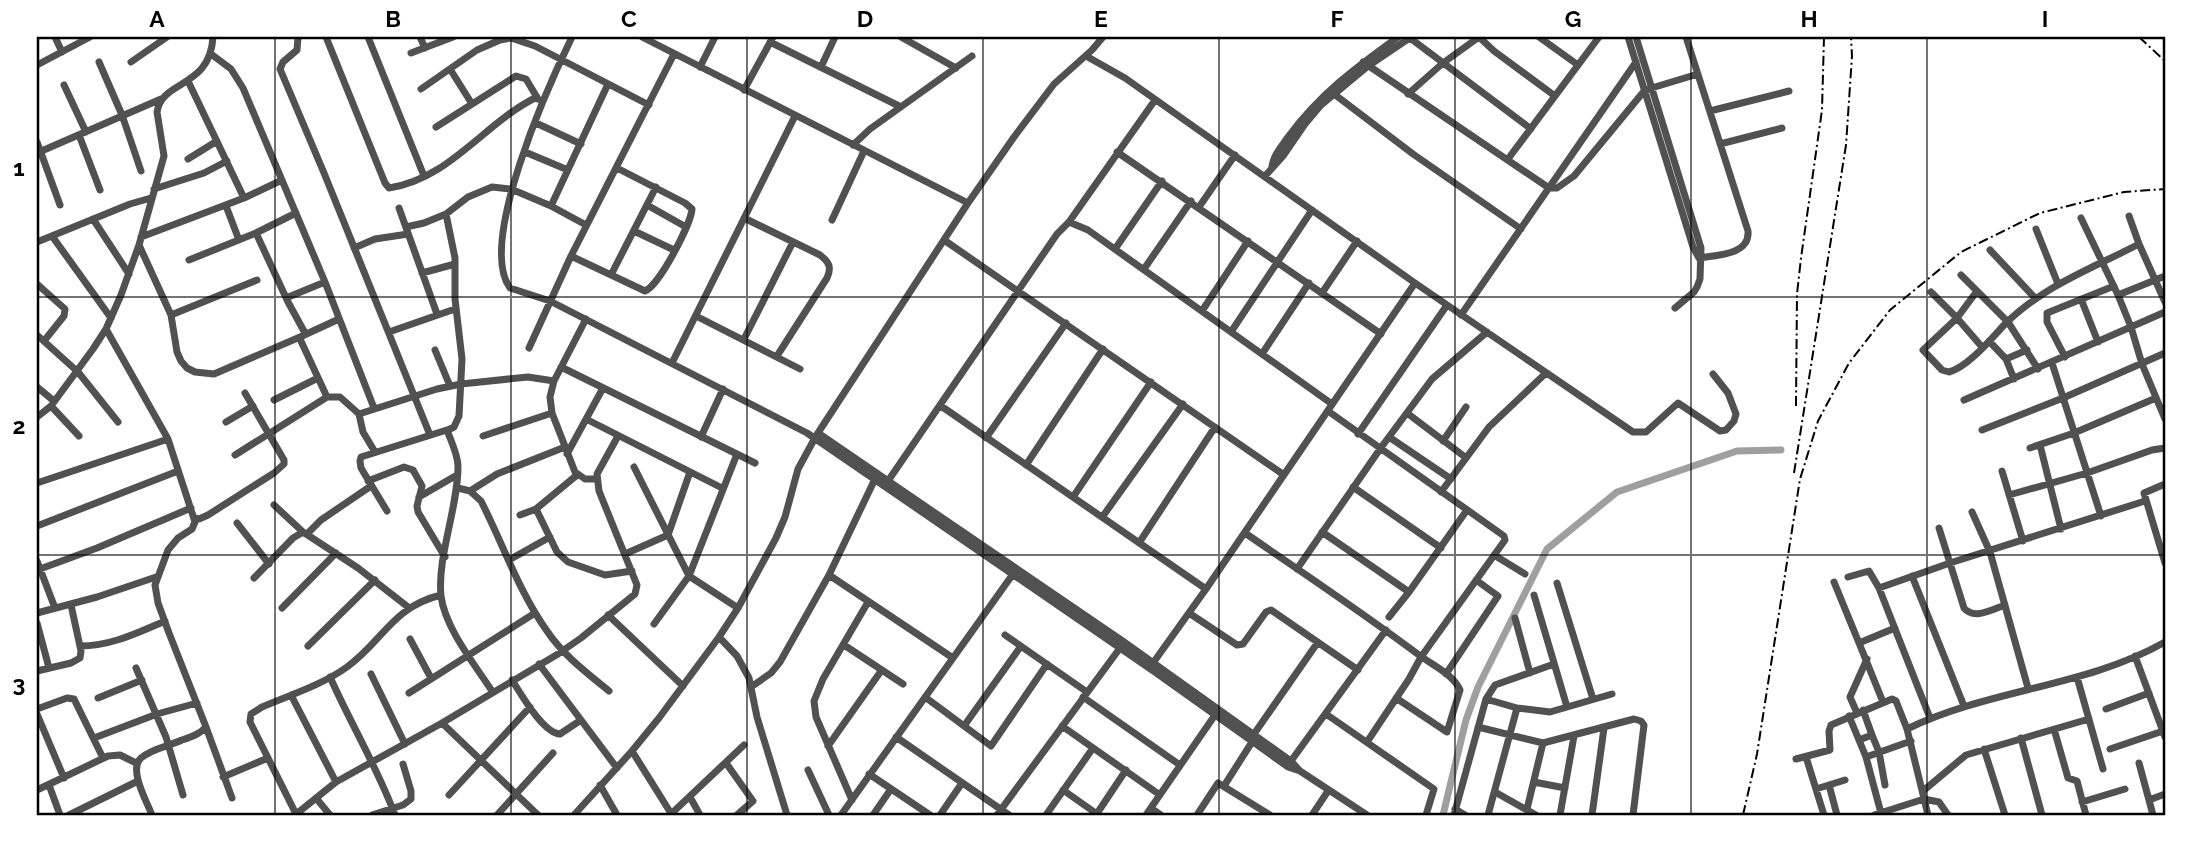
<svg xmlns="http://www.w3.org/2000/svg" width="2202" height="852" font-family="Raleway,sans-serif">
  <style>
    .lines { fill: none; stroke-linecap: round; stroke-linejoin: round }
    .canal { stroke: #9f9f9f; stroke-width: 7 }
    .minor { stroke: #515151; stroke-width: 7 }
    .rail { stroke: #000; stroke-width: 2; stroke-dasharray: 10 3.5 2 3.5; stroke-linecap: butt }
    .grid { fill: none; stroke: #000; stroke-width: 2; stroke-opacity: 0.55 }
    .neatline { fill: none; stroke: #000; stroke-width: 2.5 }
    .grid-label { font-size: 23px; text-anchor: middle; font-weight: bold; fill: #000 }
  </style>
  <rect width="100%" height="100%" fill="#fff"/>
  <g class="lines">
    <!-- canal -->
    <path class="canal" d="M 1443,815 L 1466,720 L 1478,687 L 1547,549 L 1617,492 L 1737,451 L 1781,450"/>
    <!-- minor -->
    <path class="minor" d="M 55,37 L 62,52
      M 298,37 L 297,50 L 283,62 L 280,69 L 324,173 L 430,435
      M 326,37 L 385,183 L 389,188 C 450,179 485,122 537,97
      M 368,37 L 424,176
      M 420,37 L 425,48
      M 572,37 C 549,84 477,243 510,288 L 550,301 L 807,433 L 1155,672 L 1288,767 L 1300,771
      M 642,37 L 968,203
      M 901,37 L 956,68
      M 1479,37 L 1494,51 L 1555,96
      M 1539,37 L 1578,65
      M 1628,37 L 1693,247 L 1699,258
      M 1636,37 L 1701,248 L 1700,279 L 1697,287 L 1694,292 L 1675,308
      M 1686,37 L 1748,231 C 1750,255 1717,255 1699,258
      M 1410,38 L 1531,129
      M 770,42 L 901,107
      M 411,53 L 453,37
      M 211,54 L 231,69 L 243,88 L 325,282 L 374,408
      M 1086,56 L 1125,78 L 1415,283 L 1633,432 L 1646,432 L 1678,403 L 1720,431 L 1726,430 L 1734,421 L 1736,414 L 1728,393 L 1713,374
      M 99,62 L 122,115 L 141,171
      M 131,62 L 167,37
      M 1363,62 L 1549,188 L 1557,188 L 1574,176 L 1645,90 L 1698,74
      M 37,65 L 90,37
      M 700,67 L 715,37
      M 821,67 L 835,37
      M 450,69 L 472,104
      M 188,81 L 244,198
      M 64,85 L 86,132
      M 421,89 L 477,50 L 500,40 L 511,38 L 535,46 L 649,105
      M 744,90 L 773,37
      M 1334,94 L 1413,154 L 1521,229
      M 1408,94 L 1443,63 L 1479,37
      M 1710,111 L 1789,91
      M 536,123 L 581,144
      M 436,127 L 516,76 L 526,79 L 538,99
      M 79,135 L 100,190
      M 37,142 L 60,205
      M 1720,144 L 1782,128
      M 853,145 L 870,129 L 972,56
      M 525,152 L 568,170
      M 1117,152 L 1381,334
      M 37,153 L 161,99
      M 188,159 L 217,141
      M 1508,159 L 1599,37
      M 1272,166 C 1274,154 1282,146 1288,137 C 1320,94 1355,68 1398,37
      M 1265,176 L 1283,156 L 1305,124 L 1321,105 L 1368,66 L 1411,37
      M 154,189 L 204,173 L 227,161
      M 647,205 L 686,227
      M 226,206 L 239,240
      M 551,206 L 608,84
      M 1199,207 L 1235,155
      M 399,208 L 437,314
      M 2129,216 L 2139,244 L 2165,302
      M 744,218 L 820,255 C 829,262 832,267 827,278 L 777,356
      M 2081,218 L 2118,295 L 2131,327 L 2142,364 L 2165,419
      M 93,219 L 129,274
      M 832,220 L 864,151
      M 1069,222 L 1155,100
      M 406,227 L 424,223 L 446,214 L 468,197 L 492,187 L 511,189 L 551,206 L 586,225
      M 2036,229 L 2058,284
      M 634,231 L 674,250
      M 256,233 L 288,302 L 305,333
      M 52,236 L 111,318
      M 141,237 L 244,198 L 282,180
      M 944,240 L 1284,475
      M 37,242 L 130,204 L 151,198
      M 139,245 L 171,315 L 177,352 L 181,361 L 187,368 L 195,372 L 214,374 L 300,337
      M 354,248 L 375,239 L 408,234
      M 1115,249 L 1162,181
      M 1990,250 L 2035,298
      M 571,256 L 645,291 C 659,286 691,224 692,209 L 685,203 L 617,168
      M 189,260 L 256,233 L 296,213
      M 1144,269 L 1191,201
      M 422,273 L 455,264
      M 611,275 L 656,187
      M 1961,275 L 2008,322 L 2038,369
      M 37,284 L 65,309 L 64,316 L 44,341
      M 1977,291 L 1957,318 L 1923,350 L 1942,370 L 1949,372 C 1968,367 1991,339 2005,324 C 2043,286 2093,268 2139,244
      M 1931,292 L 1957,318 L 1982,347
      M 1322,293 L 1357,241
      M 2118,295 L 2165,276
      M 286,298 L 325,282
      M 2081,299 L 2098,342
      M 1202,311 L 1248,241
      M 171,315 L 257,280
      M 1461,315 L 1636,62
      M 696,316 L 800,369
      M 339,319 L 300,337 L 300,339 L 327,397 L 340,397 L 359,414 L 437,389 L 461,384 L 528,377 L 554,381
      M 586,319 L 554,381 L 550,397 L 552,413 L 575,472 L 585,479 L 596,479
      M 106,329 L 168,439 L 195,522 L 192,529 L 178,538 L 168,550 L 155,585 L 158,603 L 169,633 L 206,727 C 200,734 191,737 182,740 C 169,746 151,749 141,758 C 128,769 147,802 152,815
      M 389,332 L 455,309
      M 1231,332 L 1312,210
      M 37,335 L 78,372 L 118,422
      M 744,339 L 793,242
      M 1989,341 L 2006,359 L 2014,379
      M 529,348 L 571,256 L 674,54
      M 435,350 L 450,386
      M 1262,354 L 1309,283
      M 2065,357 L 2047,322 L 2047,313 L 2114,286
      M 2006,359 L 2027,350
      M 672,363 L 795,116
      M 2052,363 L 2101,516
      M 561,367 L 755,463
      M 37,387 L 54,401
      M 274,400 L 318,378
      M 1964,400 L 2165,312
      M 51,406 L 79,436
      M 941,406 L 1206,589
      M 1328,411 L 1504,536 L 1505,540 L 1421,657 L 1409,679 L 1367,742
      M 1407,413 L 1465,457
      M 359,414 L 363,432 L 375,452
      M 37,417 L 51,406 L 93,349 L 106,329 L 121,295 L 139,245 L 164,156 L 157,112 C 162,79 210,89 213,37
      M 586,419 L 722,488
      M 226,422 L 253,406
      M 447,430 C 451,441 458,455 458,466 C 458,508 437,557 441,596 C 445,628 475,665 492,691
      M 1982,430 L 2063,398 L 2165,353
      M 818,433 L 1124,642 L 1291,761 L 1300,771 L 1367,815
      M 1358,434 L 1447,305
      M 483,436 L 552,413
      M 701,437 L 723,389
      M 1389,437 L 1451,479
      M 986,438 L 1066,323
      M 1443,441 L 1466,407
      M 2040,445 L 2061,529
      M 2030,448 L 2074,433 L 2156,398
      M 567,454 L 603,388
      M 235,455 L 327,397
      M 1026,465 L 1103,349
      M 634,467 L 689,576 L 738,608
      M 2002,471 L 2023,541
      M 368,481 L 404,467 L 413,470 L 422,486 L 417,506 L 418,512 L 445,557
      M 888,481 L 1057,234 L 1069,222 L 1088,230 L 1332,404
      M 37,483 L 168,439
      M 2165,484 L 2144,493 L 2165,563
      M 1353,487 L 1441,548
      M 458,488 L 470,491 L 481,501 C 503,544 519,592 547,631 C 563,655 587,673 609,691
      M 470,491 L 497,474 L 565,447
      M 1441,492 L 1489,427 L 1546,373
      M 2009,495 L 2087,473 L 2152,450 L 2165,448
      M 419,497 L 457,475
      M 1073,497 L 1151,382
      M 274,505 L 303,532
      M 536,509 L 557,552 L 568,562 L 605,575 L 632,571
      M 387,511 L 361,468 L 360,461 L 361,457 L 450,429 L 454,427 L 459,416 L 462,359 L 455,299 L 455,258 L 446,214
      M 1972,512 L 1990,552 L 2028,688
      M 520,515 L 536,509 L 577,475
      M 1103,516 L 1183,404
      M 195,518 L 199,519 L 208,515 L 274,473 L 284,464 L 284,460 L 245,393
      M 237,523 L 269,564
      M 37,526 L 178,471
      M 1939,528 L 1964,608 C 1974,620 1991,610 2005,605
      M 1322,532 L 1409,592 L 1467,510
      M 1245,533 C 1303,573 1362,612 1419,655 C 1432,665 1453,674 1460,690 L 1447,732 L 1396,698
      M 307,534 L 321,520 L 371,486
      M 1139,543 L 1215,427
      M 625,554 L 668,535 L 690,472
      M 1494,555 L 1525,574
      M 509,560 L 550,537
      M 37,561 L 55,608
      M 40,569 L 97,548 L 191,508
      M 1297,569 L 1380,449 L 1432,379 L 1487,332
      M 829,575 L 953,658
      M 1912,576 L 1964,706
      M 1848,577 L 1869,571 L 1879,588
      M 254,578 L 293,538 L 303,532 L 358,568 L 408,607
      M 1834,582 L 1859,643
      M 1557,583 L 1593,699
      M 1534,595 L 1567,707
      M 282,608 L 336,553
      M 37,613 L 97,597 L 156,577
      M 1189,613 L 1237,645 L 1243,644 L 1266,612 L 1271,610 L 1358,670
      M 608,615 L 683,686
      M 1389,617 L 1409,592
      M 1515,618 L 1530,673
      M 37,623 L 49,668
      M 654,624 L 689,576 L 737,454
      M 1005,635 L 1087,692
      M 719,637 L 737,656 L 749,678 L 757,717 L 787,815
      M 410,639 L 431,678
      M 844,645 L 903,684
      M 80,646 C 111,646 137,633 165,621
      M 308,646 L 375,580
      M 2135,656 L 2165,737
      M 1153,663 L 1206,589 L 1415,283
      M 539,664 L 617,768
      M 136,668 L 166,737 L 183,795
      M 37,671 L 71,663 L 80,658 L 81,651 L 71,605
      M 371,674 L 405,744
      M 1446,674 L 1498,596 L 1476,580
      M 330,677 C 351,724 377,767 395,815
      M 2077,677 L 2103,769
      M 512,680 C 521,694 543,733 560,734 L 581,720
      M 751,687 L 771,673 L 780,662 L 829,575 L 875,479
      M 409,693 L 535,613
      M 291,695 L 336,782
      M 925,697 L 991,746 L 1047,664
      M 1083,697 L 1180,765
      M 98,698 L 142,680
      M 1486,699 L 1495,685 L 1554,664
      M 1883,702 L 1859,643 L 1895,628
      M 37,709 L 67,698 L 74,699 L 103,758
      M 2106,709 L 2149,693
      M 1857,713 L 1850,697 L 1867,659
      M 37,714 L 64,778
      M 1326,714 L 1434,789 L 1426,815
      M 1849,716 L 1866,757 L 1881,813
      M 1930,718 L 1879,588 L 1950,563 L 2145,501
      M 442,723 L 538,815
      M 964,726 L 1021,646
      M 1062,726 L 1160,795
      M 206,727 L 232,798
      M 1478,727 L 1543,743 L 1634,719 L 1641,721 L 1644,725 L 1633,815
      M 2054,729 L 2068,778 L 2077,781 L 2086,815
      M 1254,734 L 1318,642
      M 1872,735 L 1879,752 L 1885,785
      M 896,737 L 1009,815
      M 94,738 L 157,714 L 197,703
      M 2021,738 L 2042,815
      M 1859,740 L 1872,735 L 1863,710
      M 828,746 L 881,671
      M 1984,749 L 2005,815
      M 2110,749 L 2163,731
      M 632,751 L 672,815
      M 1806,757 L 1824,815
      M 1866,757 L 1911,741
      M 1796,759 L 1830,750 L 1829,731 L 1831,725 L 1892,699 L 1896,701 L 1907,729
      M 1291,761 L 1386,630
      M 726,763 L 753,801 L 737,815
      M 2139,763 L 2153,815
      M 808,770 L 829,815
      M 869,774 L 930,815
      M 223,777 L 268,758
      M 1534,782 L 1565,788
      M 49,785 L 60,815
      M 600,785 L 617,815
      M 1829,785 L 1837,815
      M 1224,786 L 1252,742
      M 1816,789 L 1845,780
      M 37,790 L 108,756 L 120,755 L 136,763
      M 1063,790 L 1097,814
      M 1923,791 L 1966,755 L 2089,719
      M 1495,792 L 1536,815
      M 449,795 L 530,707
      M 690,797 L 700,815
      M 316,798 L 330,815
      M 852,800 L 816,717 L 814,701 L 823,679 L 868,602
      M 2149,800 L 2165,794
      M 2082,802 L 2125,789
      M 1151,808 L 1161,815
      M 1455,809 L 1465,815
      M 1527,809 L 1543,743
      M 296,814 L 250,722 L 251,714 L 262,707 C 290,695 322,685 347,667 C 383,641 392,607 441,595
      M 671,814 L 744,745
      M 69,815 L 138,781
      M 295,815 L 336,782 L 442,723 L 558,654 L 581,638 L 635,594 L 637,585 L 599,491 L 597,474 L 618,436
      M 372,815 L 403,805 L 411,799 L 411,791 L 403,764
      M 497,815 L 553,753
      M 574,815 L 632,751 L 659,718 L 719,637 L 738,608 L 776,538 L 785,517 L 798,469 L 816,436 L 968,203 L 1014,137 L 1054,84 L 1092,50 L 1103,37
      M 841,815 L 1013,574
      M 873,815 L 891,789
      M 940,815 L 962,783
      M 997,815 L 1120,648
      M 1046,815 L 1093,748
      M 1096,815 L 1126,770
      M 1146,815 L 1215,715
      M 1197,815 L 1218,783 L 1270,815
      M 1312,815 L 1328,791
      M 1454,815 L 1486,699 L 1517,708 L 1550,712 L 1612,694
      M 1488,815 L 1517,708
      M 1560,815 L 1574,736
      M 1592,815 L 1604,728
      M 1874,815 L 1924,799 L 1939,802 L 1948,815
      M 1928,815 L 1907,729 C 1989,689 2086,687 2165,642"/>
    <!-- rail -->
    <path class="rail" d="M 2139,37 L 2165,61
      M 1796,406 L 1797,294 L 1801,258 L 1822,110 L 1824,37
      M 1794,473 L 1846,145 L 1852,56 L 1851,37
      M 1743,815 L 1757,754 L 1800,479 L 1818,421 L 1849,363 L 1890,310 L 1961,252 L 2040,213 L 2124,192 L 2165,189"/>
  </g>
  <!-- grid -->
  <path class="grid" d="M 275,37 L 275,815M 511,37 L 511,815M 747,37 L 747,815M 983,37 L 983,815M 1219,37 L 1219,815M 1455,37 L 1455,815M 1691,37 L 1691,815M 1927,37 L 1927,815M 37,297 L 2165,297M 37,555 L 2165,555"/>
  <!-- border -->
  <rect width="2202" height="852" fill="none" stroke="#ffffff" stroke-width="77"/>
  <rect x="38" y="38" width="2126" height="776" class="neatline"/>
  <g class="grid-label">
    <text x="157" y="27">A</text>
    <text x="393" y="27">B</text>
    <text x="629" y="27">C</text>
    <text x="865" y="27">D</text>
    <text x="1101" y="27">E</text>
    <text x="1337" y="27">F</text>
    <text x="1573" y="27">G</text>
    <text x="1809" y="27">H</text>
    <text x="2045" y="27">I</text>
    <text x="19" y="176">1</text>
    <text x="19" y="434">2</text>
    <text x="19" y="692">3</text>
  </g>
</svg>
